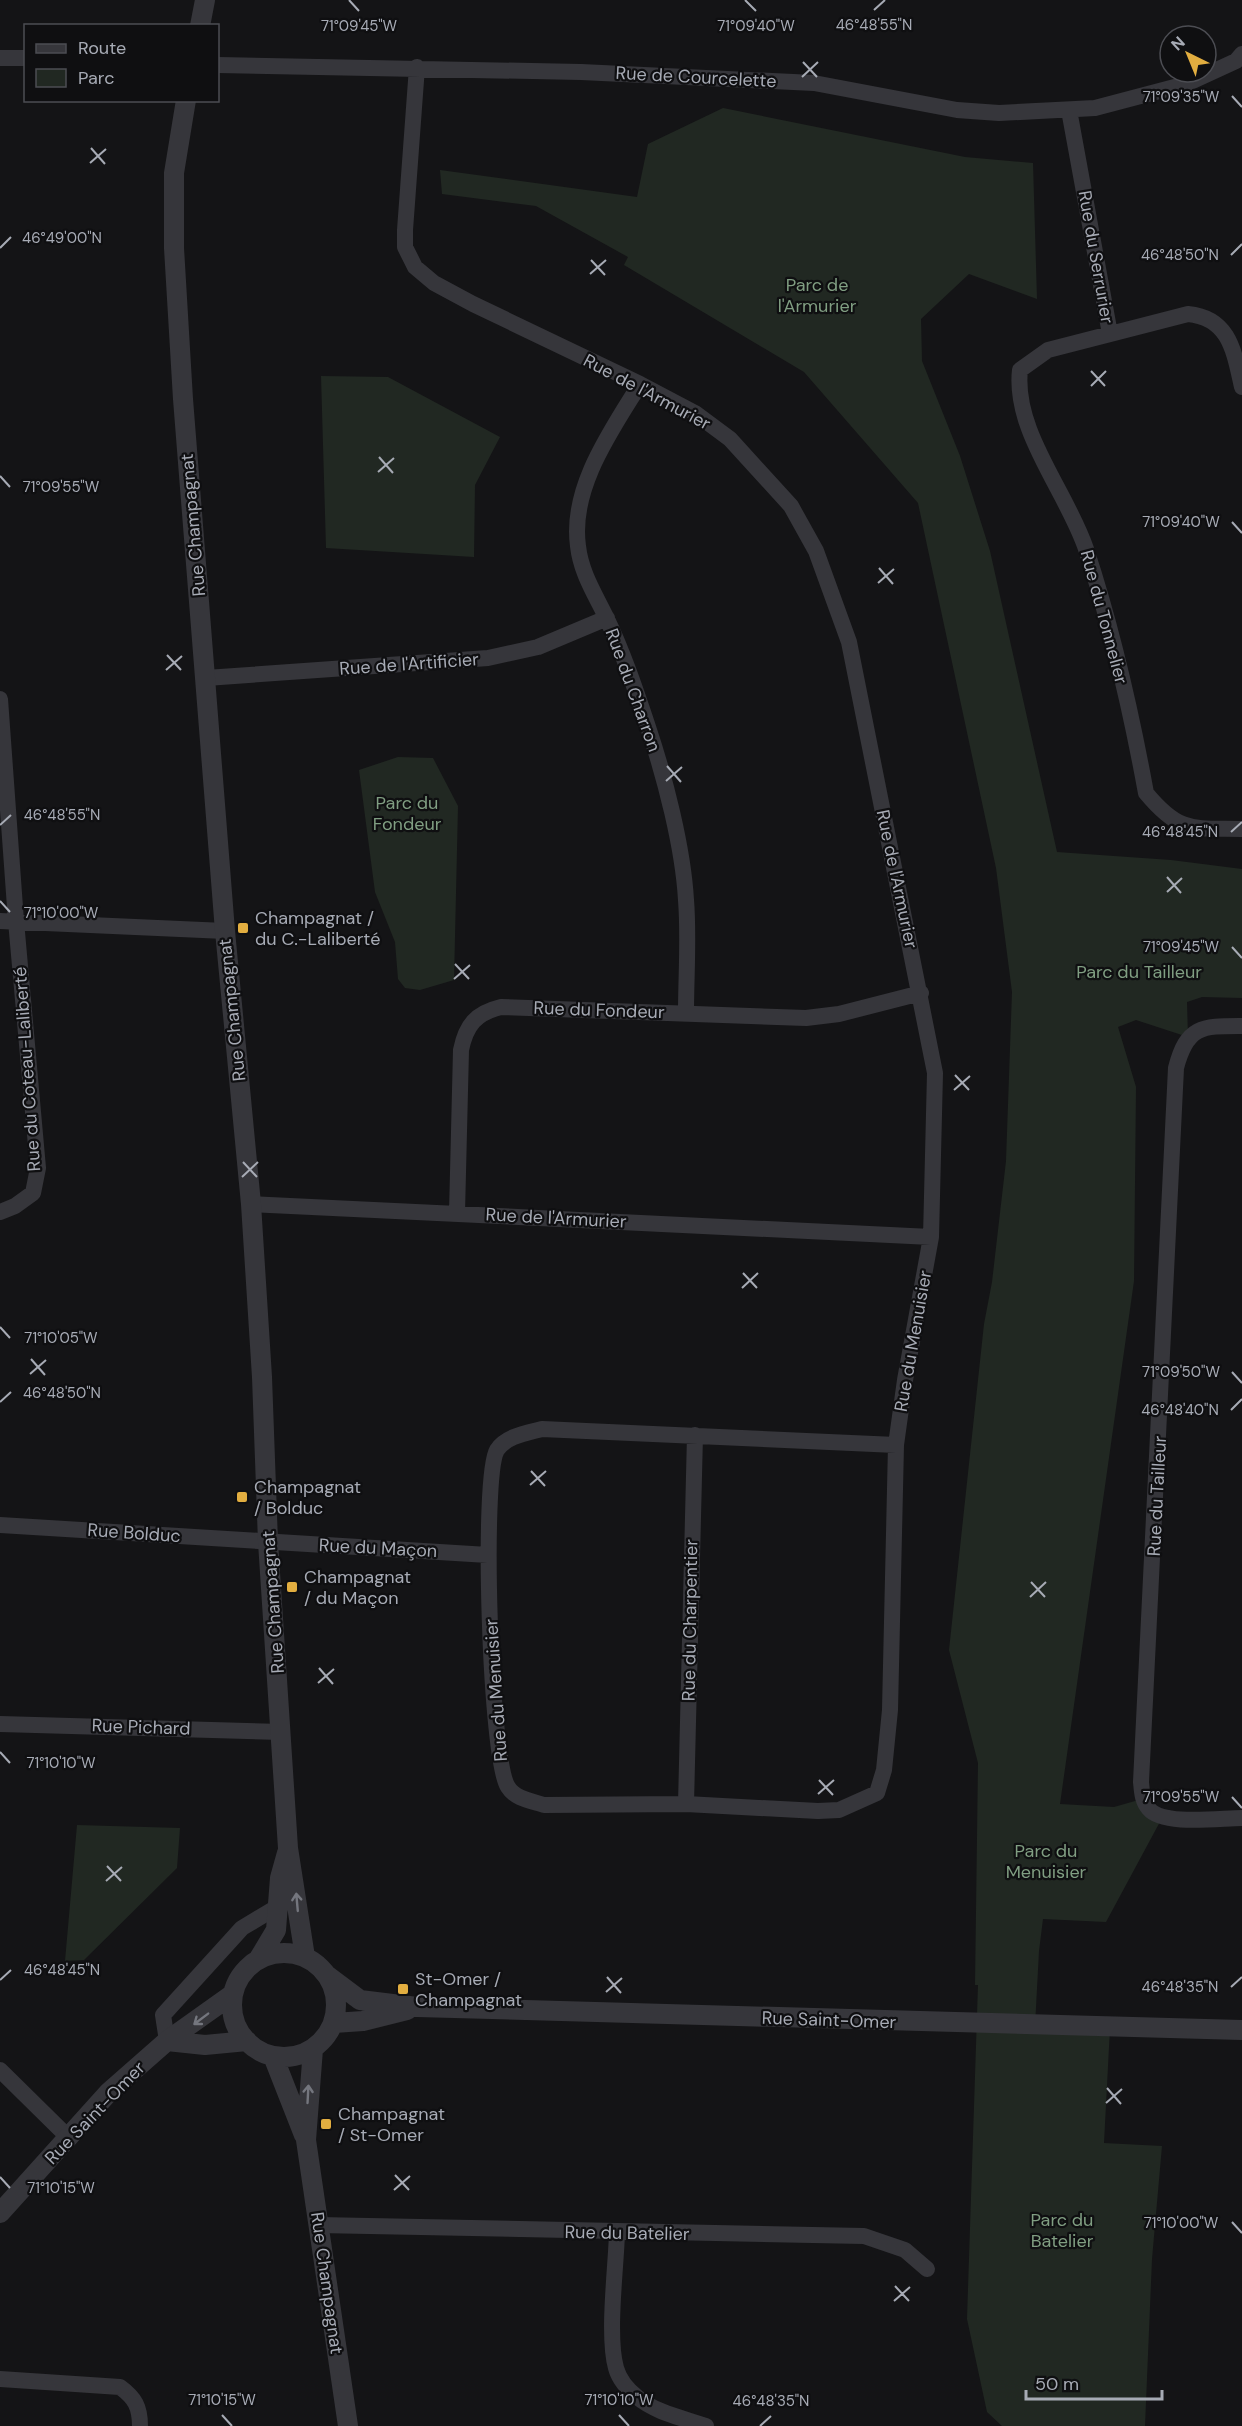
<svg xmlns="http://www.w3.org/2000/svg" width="1242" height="2426" font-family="'DM Sans',sans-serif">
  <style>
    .green { fill: #212822 }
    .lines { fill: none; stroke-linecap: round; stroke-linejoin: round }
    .minor { stroke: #36363b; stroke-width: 16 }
    .tertiary { stroke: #36363b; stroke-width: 20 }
    .oneway { stroke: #74767e }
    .ticks { fill: none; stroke: #a7abb5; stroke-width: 2 }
    .poi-dot { fill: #e2ae40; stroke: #0f0f11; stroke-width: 2 }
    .labels { text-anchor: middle; stroke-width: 4.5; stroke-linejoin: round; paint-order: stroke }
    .street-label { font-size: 18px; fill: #a7abb5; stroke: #0f0f11 }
    .park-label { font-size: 18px; fill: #809e82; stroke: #0f0f11 }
    .poi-label { font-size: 18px; fill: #a7abb5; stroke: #0f0f11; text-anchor: start }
    .ticks-label { font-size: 15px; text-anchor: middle; fill: #a7abb5; stroke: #0f0f11; stroke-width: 4.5; stroke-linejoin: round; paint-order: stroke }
  </style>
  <rect width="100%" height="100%" fill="#141416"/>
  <!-- green -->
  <path class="green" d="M 723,108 L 965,157 L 1033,163 L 1037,299 L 969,274 L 921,319 L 922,361 L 960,456 L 990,551 L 1057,852 L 1171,860 L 1242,869 L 1242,998 L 1202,997 L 1187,1002 L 1188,1037 L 1136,1020 L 1118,1027 L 1136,1087 L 1134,1281 L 1060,1804 L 1114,1807 L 1142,1799 L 1162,1818 L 1106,1922 L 1043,1919 L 1039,1951 L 1035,2026 L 1110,2028 L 1104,2143 L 1162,2146 L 1152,2259 L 1145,2426 L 1002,2426 L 987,2412 L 967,2319 L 978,1985 L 975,1985 L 978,1763 L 949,1650 L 984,1324 L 992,1282 L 1006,1161 L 1012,992 L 996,868 L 918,503 L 804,372 L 624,265 L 628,257 L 536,206 L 442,194 L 440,170 L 637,197 L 648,144 Z
    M 321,376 L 388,377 L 500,437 L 475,485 L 474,557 L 326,548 Z
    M 398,757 L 433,758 L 458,806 L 454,980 L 420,990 L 405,988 L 398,979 L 395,942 L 375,892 L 359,770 Z
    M 77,1825 L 180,1828 L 177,1868 L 84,1960 L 65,1961 Z"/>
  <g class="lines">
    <!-- minor -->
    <path class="minor" d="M 0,58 L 26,58
      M 218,65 L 581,72 L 814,83 L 957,110 L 999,113 L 1095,108 L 1186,84 L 1236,61 L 1242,54
      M 417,67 L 405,230 L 405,247 L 415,267 L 434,283 L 473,304 L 640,384 L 695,413 L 730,439 L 791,506 L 816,551 L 849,642 L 935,1073 L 931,1237 L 905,1380 L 896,1445 L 890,1710 L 884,1770 L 877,1793 L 839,1810 L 818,1811 L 686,1804 L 544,1805 C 532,1801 515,1799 508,1787 C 490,1761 481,1477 497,1450 C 506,1436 527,1433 542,1429 L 896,1445
      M 1069,110 L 1110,334
      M 640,384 C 611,431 570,488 578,546 C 581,573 595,594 606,617 C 623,652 636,691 648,727 C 665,778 683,847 686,900 C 689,937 686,976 686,1013
      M 1242,387 C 1234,352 1230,318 1188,314 L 1048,350 L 1020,370 C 1013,431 1067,492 1086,549 C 1112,628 1131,711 1146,793 C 1180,834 1193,828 1242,829
      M 206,678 L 488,658 L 538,647 L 607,618
      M 0,699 L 16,921 L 38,1168 L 33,1193 L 15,1206 L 0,1212
      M 0,921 L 225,931
      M 1242,1026 C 1203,1026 1187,1025 1176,1068 L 1141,1782 C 1142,1792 1142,1801 1149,1809 C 1163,1826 1220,1818 1242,1818
      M 251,1204 L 931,1237
      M 457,1213 L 461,1050 C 466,1025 476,1013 501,1007 L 806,1018 L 839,1014 L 921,993
      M 0,1525 L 488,1555
      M 0,1724 L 282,1732
      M 686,1804 L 695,1435
      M 167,2041 L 163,2015 L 242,1928 L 277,1907
      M 0,2070 L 69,2138
      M 318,2225 L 864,2236 L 905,2250 L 927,2269
      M 617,2233 C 616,2268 607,2336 616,2368 C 619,2379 628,2390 637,2397 C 656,2413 683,2418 706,2426
      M 0,2379 L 120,2387 C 135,2398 140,2407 140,2426"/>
    <!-- tertiary -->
    <path class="tertiary" d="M 200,26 L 205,0
      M 186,100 L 174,173 L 174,248 L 183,399 L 225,931 L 251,1204 L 262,1377 L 268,1542 L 288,1848 L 305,1957
      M232 2005a52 52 0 1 1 104 0a52 52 0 1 1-104 0Z
      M 258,1960 L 276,1930 L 280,1878 L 287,1853
      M 328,1976 L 360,2000 L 417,2007 L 1242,2030
      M 334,2023 L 363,2021 L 407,2010
      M 167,2041 L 205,2045 L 247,2041
      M 313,2049 L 306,2140 L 348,2426
      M 273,2056 L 304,2135
      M 0,2213 L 109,2092 L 167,2041 L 233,1994"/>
  </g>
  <!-- one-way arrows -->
  <defs><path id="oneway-shaft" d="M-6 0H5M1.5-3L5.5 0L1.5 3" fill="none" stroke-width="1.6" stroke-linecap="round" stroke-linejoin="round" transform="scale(1.5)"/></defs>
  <g class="oneway">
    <use href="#oneway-shaft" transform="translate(297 1902) rotate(-95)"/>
    <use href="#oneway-shaft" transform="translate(201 2019) rotate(143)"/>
    <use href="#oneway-shaft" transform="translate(308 2094) rotate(-87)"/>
  </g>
  <!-- ticks -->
  <path class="ticks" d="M 349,0 L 359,11M 745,0 L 756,11M 874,10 L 885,0M 803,62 L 817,77M 802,77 L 818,62M 1232,96 L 1242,107M 91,148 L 105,164M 90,163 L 106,149M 0,248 L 11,237M 1231,255 L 1242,244M 591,260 L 605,275M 590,274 L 606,260M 1091,371 L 1105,386M 1091,386 L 1106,371M 379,457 L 393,473M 378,472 L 394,458M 0,476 L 10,487M 1232,522 L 1242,533M 879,568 L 893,584M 878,583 L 894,569M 167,655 L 181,670M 166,670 L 182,656M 667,766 L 681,782M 666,781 L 682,767M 0,825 L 11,815M 1231,832 L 1242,822M 1167,877 L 1181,893M 1167,892 L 1182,878M 0,901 L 10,912M 1232,947 L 1242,958M 455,964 L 469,979M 454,979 L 470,965M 955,1075 L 969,1090M 954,1090 L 970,1076M 243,1162 L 257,1177M 242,1177 L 258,1162M 743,1273 L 757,1288M 742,1288 L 758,1273M 0,1327 L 10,1338M 31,1359 L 45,1375M 1232,1372 L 1242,1383M 30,1374 L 46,1360M 0,1402 L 11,1392M 1231,1410 L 1242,1399M 531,1471 L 545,1486M 530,1485 L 546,1471M 1031,1582 L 1045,1597M 1030,1597 L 1046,1582M 319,1668 L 333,1684M 318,1683 L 334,1669M 0,1752 L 10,1763M 819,1780 L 833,1795M 818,1794 L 834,1780M 1232,1797 L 1242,1808M 107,1866 L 121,1881M 106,1881 L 122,1867M 607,1977 L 621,1993M 0,1980 L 11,1970M 1231,1987 L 1242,1977M 606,1992 L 622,1978M 1107,2088 L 1121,2104M 1106,2103 L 1122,2089M 395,2175 L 409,2190M 0,2177 L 10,2188M 394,2190 L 410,2176M 1232,2222 L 1242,2233M 895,2286 L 909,2301M 894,2301 L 910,2287M 222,2415 L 232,2426M 619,2415 L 629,2426M 760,2426 L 771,2416"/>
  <!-- markers -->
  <g class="poi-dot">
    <rect x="237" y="922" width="12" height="12" rx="3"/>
    <rect x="236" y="1491" width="12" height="12" rx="3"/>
    <rect x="286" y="1581" width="12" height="12" rx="3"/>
    <rect x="397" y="1983" width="12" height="12" rx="3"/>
    <rect x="320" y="2118" width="12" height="12" rx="3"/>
  </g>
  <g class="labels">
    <!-- street labels -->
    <g class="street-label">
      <text transform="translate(696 77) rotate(3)" y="6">Rue de Courcelette</text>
      <text transform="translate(1096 257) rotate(80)" y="6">Rue du Serrurier</text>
      <text transform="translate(647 392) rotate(28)" y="6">Rue de l'Armurier</text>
      <text transform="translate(193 525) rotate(-95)" y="6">Rue Champagnat</text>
      <text transform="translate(1104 617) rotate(75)" y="6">Rue du Tonnelier</text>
      <text transform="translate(409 664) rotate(-4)" y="6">Rue de l'Artificier</text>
      <text transform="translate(633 690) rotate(70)" y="6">Rue du Charron</text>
      <text transform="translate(897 879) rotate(78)" y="6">Rue de l'Armurier</text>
      <text transform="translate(232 1010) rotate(-96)" y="6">Rue Champagnat</text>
      <text transform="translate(599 1010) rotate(2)" y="6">Rue du Fondeur</text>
      <text transform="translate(27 1069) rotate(-94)" y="6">Rue du Coteau-Laliberté</text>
      <text transform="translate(556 1218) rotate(3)" y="6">Rue de l'Armurier</text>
      <text transform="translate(913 1341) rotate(-80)" y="6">Rue du Menuisier</text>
      <text transform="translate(1157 1496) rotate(-87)" y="6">Rue du Tailleur</text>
      <text transform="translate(134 1533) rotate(4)" y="6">Rue Bolduc</text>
      <text transform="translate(378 1548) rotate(3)" y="6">Rue du Maçon</text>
      <text transform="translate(273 1602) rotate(-94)" y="6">Rue Champagnat</text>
      <text transform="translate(690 1620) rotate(-89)" y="6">Rue du Charpentier</text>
      <text transform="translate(496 1690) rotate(-94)" y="6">Rue du Menuisier</text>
      <text transform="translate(141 1727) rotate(2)" y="6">Rue Pichard</text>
      <text transform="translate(829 2020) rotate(2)" y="6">Rue Saint-Omer</text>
      <text transform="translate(95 2113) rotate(-46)" y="6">Rue Saint-Omer</text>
      <text transform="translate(627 2233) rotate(1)" y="6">Rue du Batelier</text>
      <text transform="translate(327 2283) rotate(82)" y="6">Rue Champagnat</text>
    </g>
    <!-- park labels -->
    <g class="park-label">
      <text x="817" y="291">Parc de<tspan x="817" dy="21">l'Armurier</tspan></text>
      <text x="407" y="809">Parc du<tspan x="407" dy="21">Fondeur</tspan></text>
      <text x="1139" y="978">Parc du Tailleur</text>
      <text x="1046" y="1857">Parc du<tspan x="1046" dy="21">Menuisier</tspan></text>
      <text x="1062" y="2226">Parc du<tspan x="1062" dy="21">Batelier</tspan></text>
    </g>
    <!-- poi labels -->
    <g class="poi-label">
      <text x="255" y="924">Champagnat /<tspan x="255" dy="21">du C.-Laliberté</tspan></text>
      <text x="254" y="1493">Champagnat<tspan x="254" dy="21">/ Bolduc</tspan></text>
      <text x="304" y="1583">Champagnat<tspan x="304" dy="21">/ du Maçon</tspan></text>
      <text x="415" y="1985">St-Omer /<tspan x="415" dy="21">Champagnat</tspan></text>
      <text x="338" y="2120">Champagnat<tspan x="338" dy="21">/ St-Omer</tspan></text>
    </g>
  </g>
  <g class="ticks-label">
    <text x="874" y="30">46°48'55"N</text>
    <text x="359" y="31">71°09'45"W</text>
    <text x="756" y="31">71°09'40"W</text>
    <text x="1181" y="102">71°09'35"W</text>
    <text x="62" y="243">46°49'00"N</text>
    <text x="1180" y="260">46°48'50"N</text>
    <text x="61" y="492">71°09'55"W</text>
    <text x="1181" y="527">71°09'40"W</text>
    <text x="62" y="820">46°48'55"N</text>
    <text x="1180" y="837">46°48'45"N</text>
    <text x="61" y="918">71°10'00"W</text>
    <text x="1181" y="952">71°09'45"W</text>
    <text x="61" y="1343">71°10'05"W</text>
    <text x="1181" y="1377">71°09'50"W</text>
    <text x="62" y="1398">46°48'50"N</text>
    <text x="1180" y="1415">46°48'40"N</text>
    <text x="61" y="1768">71°10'10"W</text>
    <text x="1181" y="1802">71°09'55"W</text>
    <text x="62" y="1975">46°48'45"N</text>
    <text x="1180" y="1992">46°48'35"N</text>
    <text x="61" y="2193">71°10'15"W</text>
    <text x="1181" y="2228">71°10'00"W</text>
    <text x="222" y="2405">71°10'15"W</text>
    <text x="619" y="2405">71°10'10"W</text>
    <text x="771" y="2406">46°48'35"N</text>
  </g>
  <!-- legend -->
  <rect x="24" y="24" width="195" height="78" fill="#0f0f11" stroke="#4c4d53" stroke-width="1.5"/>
  <rect x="36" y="44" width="30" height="9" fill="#36363b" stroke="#4c4d53" stroke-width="1.5"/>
  <text x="78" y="54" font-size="18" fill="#a7abb5">Route</text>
  <rect x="36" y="69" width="30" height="18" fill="#212822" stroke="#4c4d53" stroke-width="1.5"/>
  <text x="78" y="84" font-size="18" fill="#a7abb5">Parc</text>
  <!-- north arrow -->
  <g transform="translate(1188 54) rotate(317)"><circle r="28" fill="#0f0f11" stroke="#4c4d53" stroke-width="1.5"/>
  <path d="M0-4.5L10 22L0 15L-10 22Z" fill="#e2ae40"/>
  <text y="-9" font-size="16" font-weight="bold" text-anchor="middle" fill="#a7abb5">N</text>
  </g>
  <!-- scale -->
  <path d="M1026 2390v9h136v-9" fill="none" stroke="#a7abb5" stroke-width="3"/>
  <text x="1035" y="2390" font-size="18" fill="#a7abb5" stroke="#0f0f11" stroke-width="4.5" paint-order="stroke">50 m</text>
</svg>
